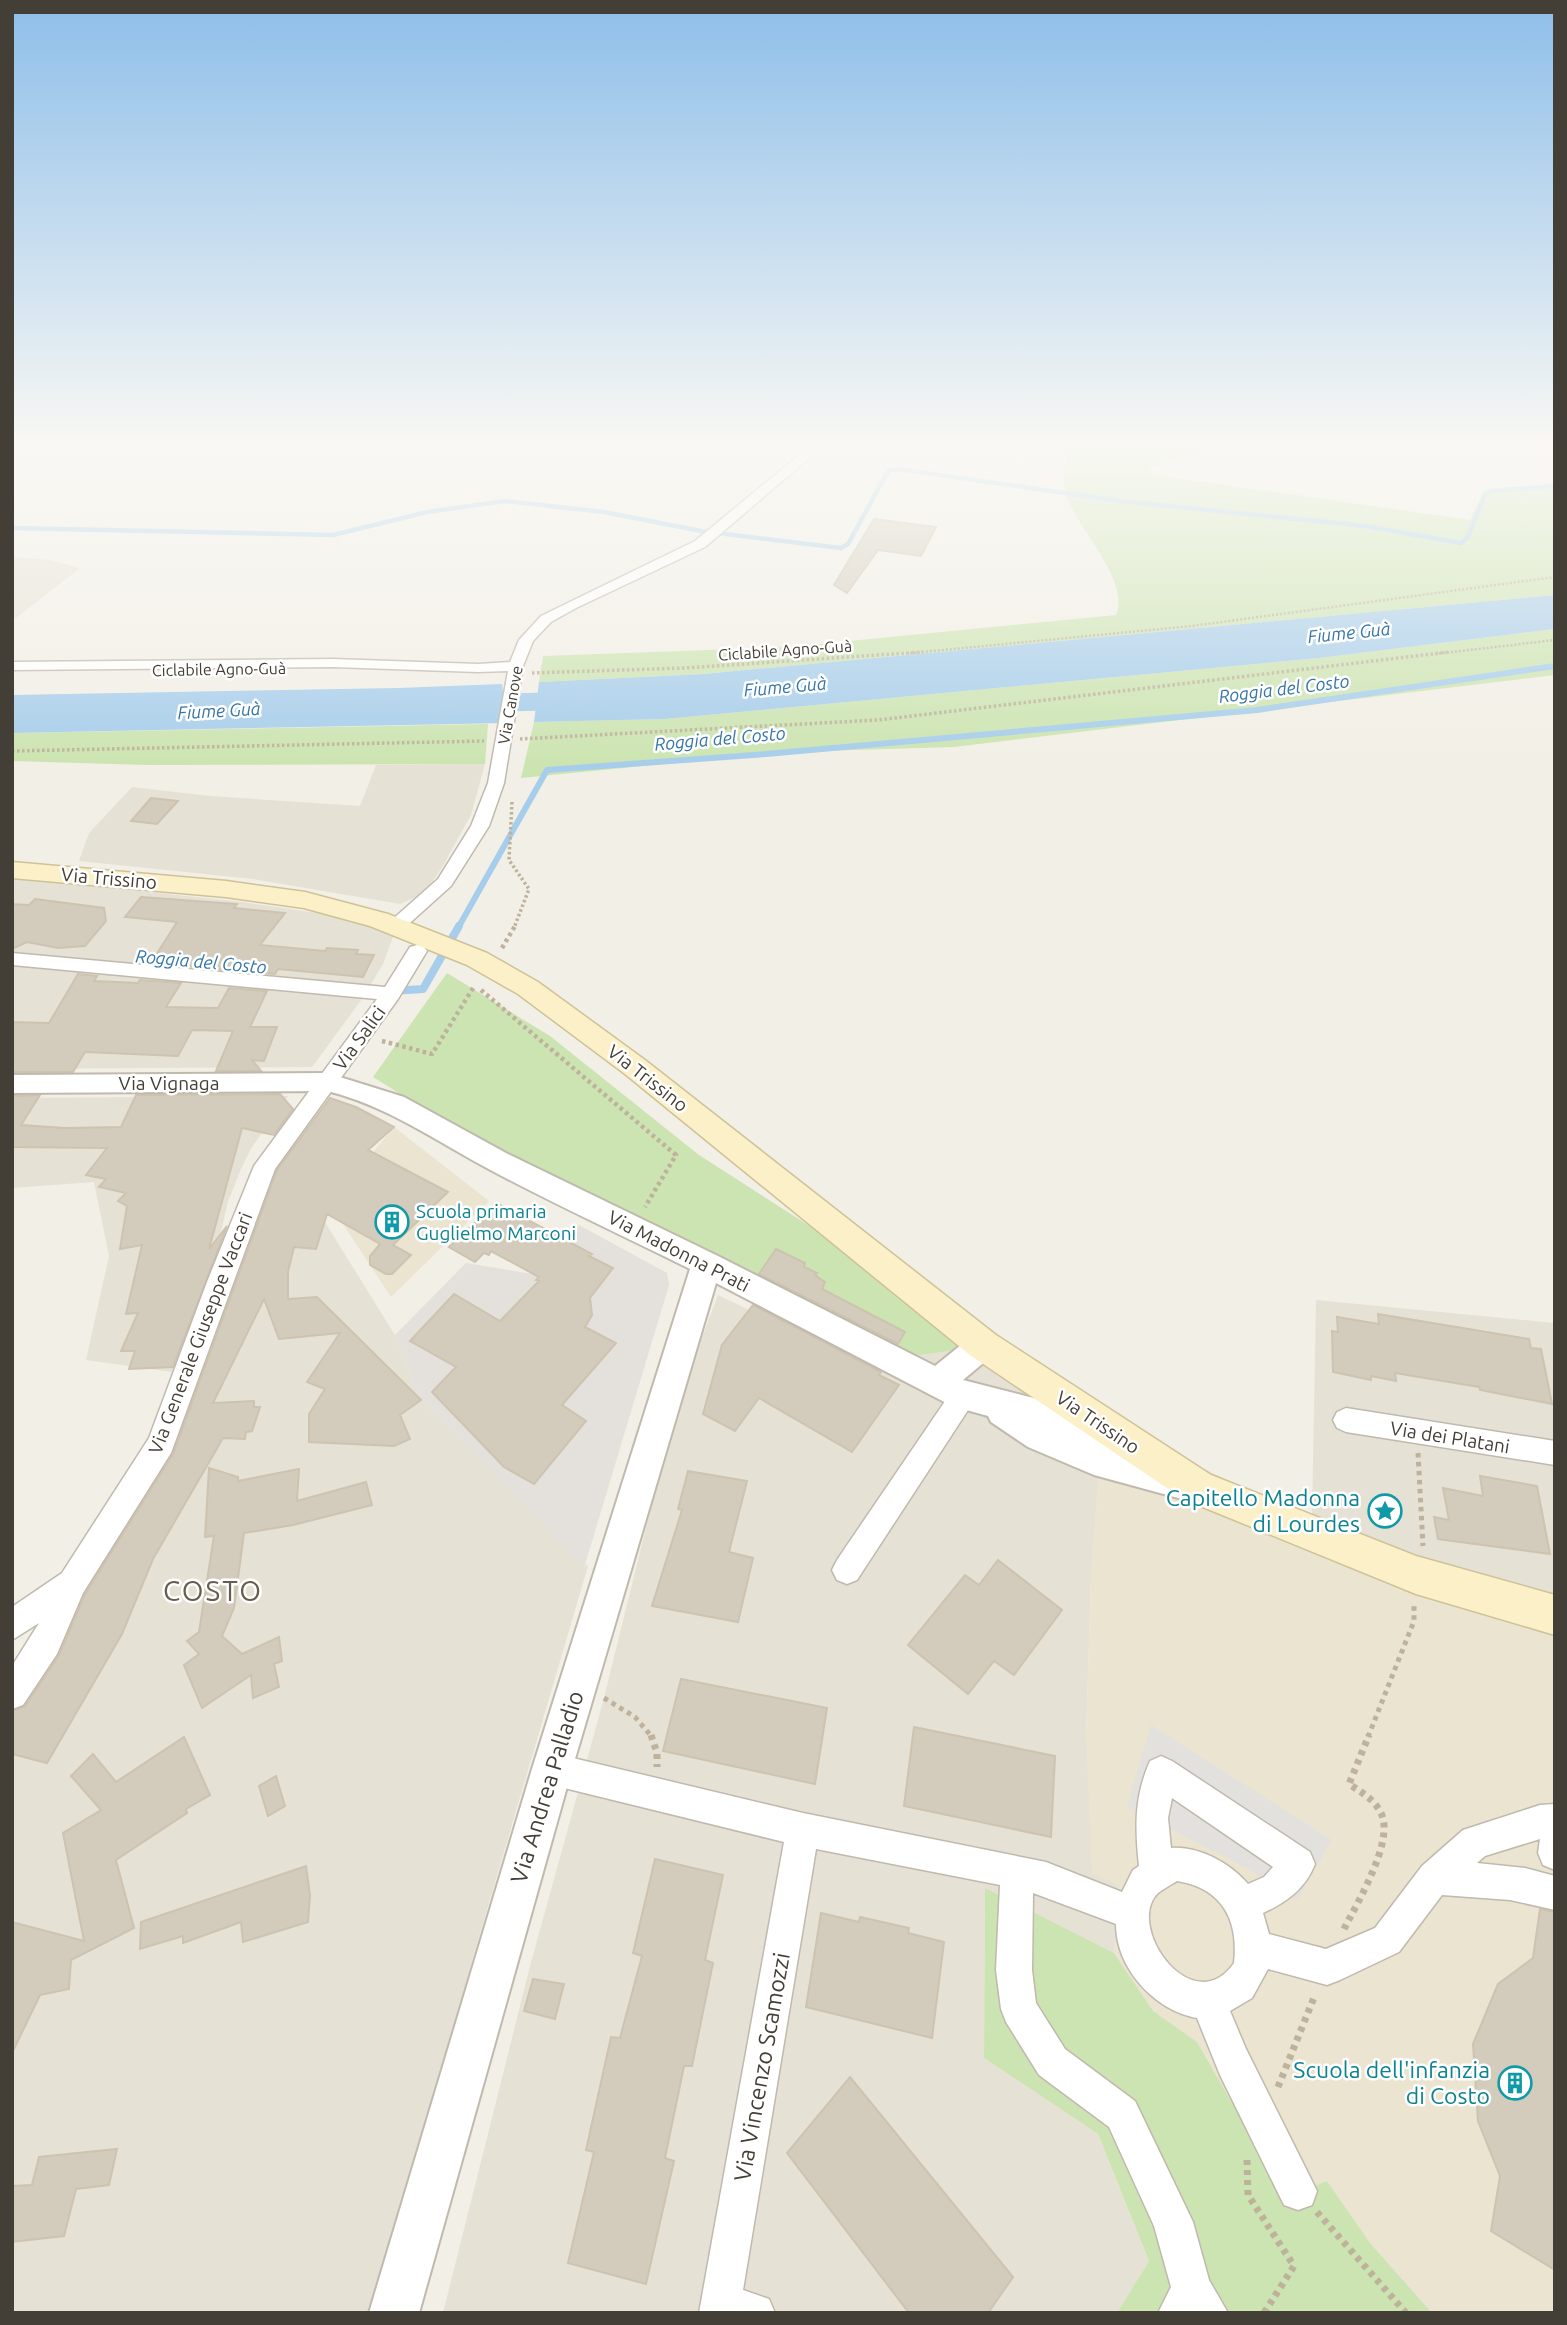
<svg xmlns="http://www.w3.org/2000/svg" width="1567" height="2325" font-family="Ubuntu,sans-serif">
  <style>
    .residential { fill: #e6e1d5 }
    .industrial { fill: #e4e0db }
    .education { fill: #eae4d1 }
    .green { fill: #cce4b1 }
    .parking { fill: #e3e1de }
    .water { fill: #a6cdeb }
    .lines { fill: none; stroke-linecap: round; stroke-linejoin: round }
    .stream-far2 { stroke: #a6cdeb; stroke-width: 4.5 }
    .stream-far1 { stroke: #a6cdeb; stroke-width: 6 }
    .stream { stroke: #a6cdeb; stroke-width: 8 }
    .river { fill: #a6cdeb; fill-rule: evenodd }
    .building { fill: #d3cbbc; stroke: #cdc3b0; stroke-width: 2 }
    .minor-casing { stroke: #c0b9ad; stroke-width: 3 }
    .tertiary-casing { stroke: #c0b9ad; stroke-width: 4 }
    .secondary-casing { stroke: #cfc298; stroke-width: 3 }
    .path-far4 { stroke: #beb29c; stroke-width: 2.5; stroke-dasharray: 2 2; stroke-linecap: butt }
    .path-far3 { stroke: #beb29c; stroke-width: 3.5; stroke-dasharray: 2.5 2.5; stroke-linecap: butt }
    .path-far2 { stroke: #beb29c; stroke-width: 4.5; stroke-dasharray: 3.5 3.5; stroke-linecap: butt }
    .path-far1 { stroke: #beb29c; stroke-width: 5; stroke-dasharray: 4.5 4.5; stroke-linecap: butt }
    .path { stroke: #beb29c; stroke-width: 7; stroke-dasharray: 5 5; stroke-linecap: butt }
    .minor { fill: #fff; fill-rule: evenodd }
    .tertiary { fill: #fff; fill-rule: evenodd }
    .secondary { fill: #fbf0c7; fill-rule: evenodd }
    .labels { text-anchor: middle; stroke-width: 5; stroke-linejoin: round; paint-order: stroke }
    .far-street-label { font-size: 16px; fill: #443f36; stroke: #fff }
    .far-water-label { font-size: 18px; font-style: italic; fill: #3675a9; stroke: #fff }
    .street-label { font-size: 19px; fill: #443f36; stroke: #fff }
    .culture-label { font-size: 19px; fill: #0d838f; stroke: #fff; text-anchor: start }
    .near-culture-label { font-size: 23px; fill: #0d838f; stroke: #fff; text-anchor: end }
    .near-street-label { font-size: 23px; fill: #443f36; stroke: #fff }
    .near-quarter-label { font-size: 28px; letter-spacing: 2px; fill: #665d4e; stroke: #fff }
  </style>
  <rect width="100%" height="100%" fill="#f2efe6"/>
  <!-- residential -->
  <path class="residential" d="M 12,557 L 50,560 L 80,568 L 12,621 Z
    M 485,764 L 471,815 L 444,864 L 425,893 L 400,904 L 253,879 L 79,861 L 89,833 L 132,787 L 210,796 L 360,806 L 376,765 Z
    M 12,878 L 235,901 L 318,913 L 397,933 L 393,937 L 383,964 L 362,999 L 312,1067 L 12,1069 Z
    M 288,1096 L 252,1147 L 241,1169 L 228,1202 L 217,1248 L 172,1372 L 86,1360 L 109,1256 L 94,1182 L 12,1188 L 12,1098 Z
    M 318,1211 L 395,1335 L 419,1397 L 585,1567 L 586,1564 L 588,1566 L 474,1954 L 374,2313 L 12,2313 L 12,1669 L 53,1639 L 93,1600 L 128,1553 L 228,1340 Z
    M 718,1295 L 860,1363 L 995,1345 L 1103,1415 L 1091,1579 L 1086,1735 L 1119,1884 L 1114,1953 L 985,1889 L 984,2058 L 1098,2134 L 1149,2261 L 1117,2313 L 443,2313 L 530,1966 L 604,1698 L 650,1511 L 687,1377 Z
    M 1316,1300 L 1555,1323 L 1555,1601 L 1501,1589 L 1312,1515 Z"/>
  <!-- industrial -->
  <path class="industrial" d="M 579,1225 L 667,1273 L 669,1285 L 584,1568 L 419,1397 L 395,1335 L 466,1263 L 533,1274 Z"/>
  <!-- education -->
  <path class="education" d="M 394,1127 L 489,1201 L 391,1297 L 330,1204 Z
    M 1103,1415 L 1161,1448 L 1242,1487 L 1501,1589 L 1555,1601 L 1555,2313 L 1432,2313 L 1370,2243 L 1327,2181 L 1286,2197 L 1197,2042 L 1152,2011 L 1114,1953 L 1119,1885 L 1092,1873 L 1086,1735 L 1091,1579 Z"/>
  <!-- green -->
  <path class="green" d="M 1073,442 L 1232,442 L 1151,467 L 1149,474 L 1470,520 L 1484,491 L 1555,487 L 1555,595 L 703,674 L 539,682 L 543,656 L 788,647 L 1116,615 C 1131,579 1076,529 1066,494 C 1062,478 1065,461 1067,445 Z
    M 1555,629 L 1555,675 L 954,747 L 785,752 L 521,778 L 534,722 L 665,719 L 1319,658 Z
    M 488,724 L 485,764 L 148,765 L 12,761 L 12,733 Z
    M 447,973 L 550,1036 L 699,1155 L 995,1345 L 905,1357 L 474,1140 L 373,1077 Z
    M 985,1888 L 1114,1953 L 1153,2011 L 1197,2042 L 1286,2197 L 1327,2181 L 1370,2243 L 1432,2313 L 1117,2313 L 1149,2261 L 1098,2134 L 984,2058 Z"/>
  <!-- parking -->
  <path class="parking" d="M 1151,1725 L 1332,1840 L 1297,1900 L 1247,1868 L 1127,1807 Z"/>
  <!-- water -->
  <path class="water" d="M 1555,595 L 1555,629 L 1319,658 L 665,719 L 534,722 L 539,682 L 703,674 Z
    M 502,684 L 507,723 L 12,733 L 12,695 L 398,688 Z"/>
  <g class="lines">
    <!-- stream-far2 -->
    <path class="stream-far2" d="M 12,528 L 333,535 L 427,512 L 505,501 L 604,512 L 701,531 L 841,548 L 848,544 L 886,475 L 890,470 L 898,469 L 1120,501 L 1365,526 L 1461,543 L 1467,538 L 1485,495 L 1490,491 L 1555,486"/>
    <!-- stream-far1 -->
    <path class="stream-far1" d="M 458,928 L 547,770 L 766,754 L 1257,710 L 1555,666"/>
    <!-- stream -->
    <path class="stream" d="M 392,991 L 423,989 L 459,926"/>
    <!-- river -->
    <path class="river" d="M 597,691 L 608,693 L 612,700 L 608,707 L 597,709 L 456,713 L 445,711 L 440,704 L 445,697 L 456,695 Z"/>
  </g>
  <!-- building -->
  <path class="building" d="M 874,519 L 936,527 L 921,556 L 878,550 L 847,593 L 834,585 Z
    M 151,798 L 178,801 L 157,824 L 131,821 Z
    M 141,897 L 237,904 L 234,908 L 285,913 L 260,945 L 325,951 L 327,948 L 358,950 L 356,954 L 374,955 L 363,977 L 278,969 L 275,974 L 151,963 L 177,922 L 125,917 Z
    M 35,899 L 104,908 L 106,921 L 85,946 L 58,948 L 27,942 L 12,949 L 12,904 L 29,905 Z
    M 78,974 L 97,976 L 94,981 L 138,983 L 140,980 L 181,983 L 166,1007 L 218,1008 L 229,988 L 267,991 L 250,1027 L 277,1027 L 264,1061 L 252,1060 L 261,1071 L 216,1071 L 233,1031 L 192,1030 L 178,1056 L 85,1052 L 73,1072 L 12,1072 L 12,1022 L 49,1023 Z
    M 280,1094 L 293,1109 L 274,1135 L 242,1128 L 209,1249 L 227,1226 L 173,1367 L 129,1369 L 135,1351 L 121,1351 L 138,1313 L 126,1314 L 142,1245 L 120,1249 L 127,1206 L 118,1201 L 126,1193 L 99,1187 L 106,1179 L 86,1175 L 107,1148 L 12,1147 L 12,1096 L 40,1095 L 21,1125 L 65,1128 L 121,1127 L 136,1095 Z
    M 330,1098 L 356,1107 L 394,1127 L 368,1150 L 448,1192 L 393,1245 L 411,1255 L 392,1274 L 386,1274 L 370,1265 L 370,1256 L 380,1244 L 327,1214 L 316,1249 L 294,1247 L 288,1272 L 288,1299 L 317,1297 L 421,1400 L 400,1415 L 410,1439 L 394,1446 L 309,1442 L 309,1414 L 325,1389 L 307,1382 L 340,1333 L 279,1339 L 264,1299 L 213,1403 L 254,1401 L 254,1407 L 260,1407 L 252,1431 L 246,1432 L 245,1439 L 223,1438 L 153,1559 L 122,1634 L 47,1763 L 12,1754 L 12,1711 L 25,1706 L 59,1655 L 85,1594 L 173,1454 L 277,1170 Z
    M 496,1203 L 592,1254 L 589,1256 L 613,1268 L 590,1298 L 592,1315 L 585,1327 L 616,1343 L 562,1405 L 586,1421 L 534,1484 L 504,1467 L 432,1392 L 456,1367 L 410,1341 L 454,1294 L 500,1321 L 539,1281 L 536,1280 L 539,1277 L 491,1251 L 489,1255 L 484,1253 L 475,1262 L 449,1247 Z
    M 776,1249 L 805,1263 L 804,1267 L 817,1273 L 815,1275 L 825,1282 L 822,1289 L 905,1332 L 898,1344 L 759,1274 Z
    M 753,1305 L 881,1372 L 879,1375 L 899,1385 L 852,1452 L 759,1398 L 735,1431 L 703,1414 L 722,1345 Z
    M 1378,1314 L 1529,1339 L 1531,1348 L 1541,1349 L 1552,1404 L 1480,1390 L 1479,1387 L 1395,1373 L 1396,1381 L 1371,1376 L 1371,1380 L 1333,1372 L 1332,1331 L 1338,1332 L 1337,1317 L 1379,1324 Z
    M 209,1468 L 238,1477 L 238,1481 L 299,1469 L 297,1501 L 366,1482 L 372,1505 L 293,1525 L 244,1533 L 234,1608 L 222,1636 L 242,1654 L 279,1637 L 282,1661 L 274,1664 L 279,1687 L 253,1698 L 251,1675 L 202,1708 L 184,1665 L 199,1654 L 187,1641 L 199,1632 L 214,1536 L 205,1537 Z
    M 688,1471 L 747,1481 L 729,1552 L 753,1558 L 738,1622 L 652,1606 L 682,1510 L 678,1509 Z
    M 1480,1476 L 1537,1486 L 1550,1554 L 1438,1539 L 1434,1517 L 1449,1520 L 1443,1488 L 1483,1496 Z
    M 998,1560 L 1062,1610 L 1014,1675 L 994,1661 L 968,1694 L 908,1645 L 965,1575 L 979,1585 Z
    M 681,1679 L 827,1708 L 815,1784 L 663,1751 Z
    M 914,1727 L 1055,1756 L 1051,1837 L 904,1806 Z
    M 184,1737 L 210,1795 L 186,1809 L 187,1813 L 116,1860 L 134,1928 L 71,1960 L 69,1989 L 40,1995 L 12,2053 L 12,1922 L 84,1941 L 63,1833 L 101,1810 L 71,1776 L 93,1754 L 116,1782 Z
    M 276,1776 L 285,1806 L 268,1816 L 259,1786 Z
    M 655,1859 L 723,1875 L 705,1960 L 713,1963 L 692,2066 L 684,2066 L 665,2158 L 674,2161 L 646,2284 L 568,2263 L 594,2152 L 586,2150 L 611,2037 L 620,2038 L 642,1956 L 633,1953 Z
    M 306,1866 L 310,1895 L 308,1922 L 243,1942 L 241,1922 L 183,1943 L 183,1936 L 140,1949 L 141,1922 Z
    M 1540,1909 L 1555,1912 L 1555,2270 L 1491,2231 L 1500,2176 L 1478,2121 L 1473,2044 L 1498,1984 L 1533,1958 Z
    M 821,1913 L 859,1922 L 860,1917 L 909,1928 L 908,1933 L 944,1942 L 932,2038 L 806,2007 Z
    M 533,1979 L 564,1984 L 555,2019 L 524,2011 Z
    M 850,2077 L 1013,2277 L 988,2313 L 909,2313 L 787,2153 Z
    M 117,2149 L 109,2185 L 76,2189 L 64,2236 L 12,2242 L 12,2186 L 32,2185 L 39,2157 Z"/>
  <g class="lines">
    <defs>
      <path id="minor" d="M 815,442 L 828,442 L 705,547 L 576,608 L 551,622 L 533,641 L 523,666 L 504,783 L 489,826 L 451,886 L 402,930 L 388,930 L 385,926 L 438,879 L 471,826 L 488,783 L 508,671 L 478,672 L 333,667 L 12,670 L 12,662 L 333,659 L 478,664 L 510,662 L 519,640 L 541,616 L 695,541 Z
        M 417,945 L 424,947 L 427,951 L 398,999 L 275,1169 L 171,1453 L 83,1593 L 57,1654 L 23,1705 L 12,1709 L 12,1666 L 39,1623 L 12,1640 L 12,1607 L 62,1573 L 149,1438 L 207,1282 L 254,1166 L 377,999 L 12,965 L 12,953 L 385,987 L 410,947 Z
        M 963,1385 L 972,1388 L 976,1396 L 972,1404 L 857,1580 L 847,1584 L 837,1580 L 832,1570 L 837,1560 L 954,1388 Z
        M 1346,1408 L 1555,1441 L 1555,1465 L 1346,1432 L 1337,1428 L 1333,1420 L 1337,1412 Z
        M 552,1753 L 803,1813 L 1046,1862 L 1122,1892 L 1133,1870 L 1139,1866 C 1135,1828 1134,1797 1150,1761 L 1161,1756 L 1172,1761 L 1310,1852 L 1315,1864 C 1305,1889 1287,1902 1263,1913 L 1269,1934 L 1326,1949 L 1375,1928 L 1422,1866 L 1463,1830 L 1540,1805 L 1555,1804 L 1555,1870 L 1543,1865 L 1538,1853 L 1540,1839 L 1485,1856 L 1477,1863 L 1525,1868 L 1555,1876 L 1555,1910 L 1510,1900 L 1442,1895 L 1399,1952 L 1340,1980 L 1327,1985 L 1268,1969 L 1252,1998 L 1230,2011 L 1246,2049 L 1317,2191 L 1312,2205 L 1298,2210 L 1284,2205 L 1220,2075 L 1197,2018 C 1154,2010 1116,1968 1116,1924 L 1033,1893 L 1032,1970 L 1036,2003 L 1065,2049 L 1135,2101 L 1193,2222 L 1209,2280 L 1228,2313 L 1158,2313 L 1171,2287 L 1154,2226 L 1109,2127 L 1039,2075 L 1006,2022 L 1001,2009 L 996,1970 L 1000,1885 L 816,1849 L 743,2290 L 769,2299 L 775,2313 L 699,2313 L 784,1842 L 552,1785 L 541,1780 L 536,1769 L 541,1758 ZM 1172,1798 L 1273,1867 L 1264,1877 L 1248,1884 C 1230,1863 1199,1846 1171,1848 L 1168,1818 ZM 1177,1881 C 1222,1888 1239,1920 1234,1963 C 1193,2022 1124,1927 1158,1893 C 1163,1889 1171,1885 1177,1881 Z"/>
      <path id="tertiary" d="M 327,1073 L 404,1097 L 506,1153 L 718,1256 L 935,1366 L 972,1336 L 983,1332 L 994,1336 L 999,1345 L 994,1354 L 963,1380 L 1041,1400 L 1121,1426 L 1126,1436 L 1121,1446 L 1111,1450 L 1194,1472 L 1199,1483 L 1194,1494 L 1182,1499 L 1094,1475 L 1028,1447 L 991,1422 L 988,1416 L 952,1406 L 716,1283 L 572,1769 L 419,2313 L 369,2313 L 532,1769 L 690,1269 C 622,1235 552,1203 485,1167 C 433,1139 385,1105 327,1091 L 12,1093 L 12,1075 Z"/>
      <path id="secondary" d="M 12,862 L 226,881 L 305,892 L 388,914 L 487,953 L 538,982 L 645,1060 L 996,1335 L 1211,1475 L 1416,1556 L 1555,1595 L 1555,1635 L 1416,1594 L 1183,1499 L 970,1355 L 625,1074 L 518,994 L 467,965 L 370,926 L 304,908 L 226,897 L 12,878 Z"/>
    </defs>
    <!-- minor casing -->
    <use href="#minor" class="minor-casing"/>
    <!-- tertiary casing -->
    <use href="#tertiary" class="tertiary-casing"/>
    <!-- secondary casing -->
    <use href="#secondary" class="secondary-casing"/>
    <!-- path-far4 -->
    <path class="path-far4" d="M 902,654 L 1192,626 L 1555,577
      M 1435,654 L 1555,640"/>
    <!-- path-far3 -->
    <path class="path-far3" d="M 532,673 L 684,668 L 923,652
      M 520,739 L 878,720 L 1449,652
      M 12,751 L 484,741
      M 512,802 L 509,860 L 529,889 L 514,928"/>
    <!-- path-far2 -->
    <path class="path-far2" d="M 502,948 L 515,926
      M 481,990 L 676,1155 L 645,1207
      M 382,1041 L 432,1054 L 475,985"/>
    <!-- path-far1 -->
    <path class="path-far1" d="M 1418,1453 L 1423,1546
      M 604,1698 L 635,1717 L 652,1737
      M 1368,1737 L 1414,1621 L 1414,1606"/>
    <!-- path -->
    <path class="path" d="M 651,1735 L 657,1753 L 657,1767
      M 1344,1929 C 1357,1903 1395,1841 1381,1813 C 1374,1799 1361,1792 1349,1784 L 1369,1735
      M 1278,2087 L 1315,1995
      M 1247,2160 L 1248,2195 L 1294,2266 L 1264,2313
      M 1317,2212 L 1406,2313"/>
    <!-- minor -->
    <use href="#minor" class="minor"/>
    <!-- tertiary -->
    <use href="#tertiary" class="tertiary"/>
    <!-- secondary -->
    <use href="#secondary" class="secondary"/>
  </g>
  <!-- sky -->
  <linearGradient id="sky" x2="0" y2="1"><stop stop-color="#8dbee9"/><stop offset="0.58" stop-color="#f9f8f4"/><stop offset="1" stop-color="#f9f8f4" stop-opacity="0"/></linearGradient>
  <rect width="1567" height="767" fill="url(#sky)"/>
  <!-- icons -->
  <defs>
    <symbol id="building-ring" viewBox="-11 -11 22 22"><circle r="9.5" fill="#fff" stroke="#0f9aa8" stroke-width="1.5"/><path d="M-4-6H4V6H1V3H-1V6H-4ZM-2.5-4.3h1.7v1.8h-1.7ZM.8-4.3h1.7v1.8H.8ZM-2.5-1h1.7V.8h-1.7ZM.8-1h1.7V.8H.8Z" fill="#0f9aa8"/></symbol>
    <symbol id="sight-ring" viewBox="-11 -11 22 22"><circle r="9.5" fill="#fff" stroke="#0f9aa8" stroke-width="1.5"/><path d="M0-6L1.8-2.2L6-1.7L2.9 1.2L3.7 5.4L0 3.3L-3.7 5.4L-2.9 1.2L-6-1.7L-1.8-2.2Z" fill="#0f9aa8"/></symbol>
  </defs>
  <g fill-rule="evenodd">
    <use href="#building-ring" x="373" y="1203" width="38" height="38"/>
    <use href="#sight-ring" x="1366" y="1492" width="38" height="38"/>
    <use href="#building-ring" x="1496" y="2064" width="38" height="38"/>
  </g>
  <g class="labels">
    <!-- far-street labels -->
    <g class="far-street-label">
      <text transform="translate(785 650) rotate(-4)" y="6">Ciclabile Agno-Guà</text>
      <text transform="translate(219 669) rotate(-1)" y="6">Ciclabile Agno-Guà</text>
      <text transform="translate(510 705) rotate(-80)" y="6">Via Canove</text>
    </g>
    <!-- far-water labels -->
    <g class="far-water-label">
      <text transform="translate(1349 633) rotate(-6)" y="6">Fiume Guà</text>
      <text transform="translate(785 687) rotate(-5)" y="6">Fiume Guà</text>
      <text transform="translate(1284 689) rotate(-7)" y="6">Roggia del Costo</text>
      <text transform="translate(219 711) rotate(-3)" y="6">Fiume Guà</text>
      <text transform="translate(720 739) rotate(-5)" y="6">Roggia del Costo</text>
      <text transform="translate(201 962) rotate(5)" y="6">Roggia del Costo</text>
    </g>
    <!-- street labels -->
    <g class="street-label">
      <text transform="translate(109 878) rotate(5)" y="7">Via Trissino</text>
      <text transform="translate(359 1038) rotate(-54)" y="7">Via Salici</text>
      <text transform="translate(648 1078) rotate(38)" y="7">Via Trissino</text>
      <text x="169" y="1090">Via Vignaga</text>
      <text transform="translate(679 1251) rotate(27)" y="7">Via Madonna Prati</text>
      <text transform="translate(200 1333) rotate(-69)" y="7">Via Generale Giuseppe Vaccari</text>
      <text transform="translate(1098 1422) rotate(34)" y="7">Via Trissino</text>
      <text transform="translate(1450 1437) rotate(9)" y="7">Via dei Platani</text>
    </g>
    <!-- culture labels -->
    <g class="culture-label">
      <text x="416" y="1218">Scuola primaria<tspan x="416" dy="22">Guglielmo Marconi</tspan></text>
    </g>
    <!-- near-culture labels -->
    <g class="near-culture-label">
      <text x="1360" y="1506">Capitello Madonna<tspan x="1360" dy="26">di Lourdes</tspan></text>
      <text x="1490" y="2078">Scuola dell'infanzia<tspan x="1490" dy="26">di Costo</tspan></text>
    </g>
    <!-- near-street labels -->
    <g class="near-street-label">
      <text transform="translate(547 1787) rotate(-73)" y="8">Via Andrea Palladio</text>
      <text transform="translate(762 2067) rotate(-80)" y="8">Via Vincenzo Scamozzi</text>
    </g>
    <!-- near-quarter labels -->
    <g class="near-quarter-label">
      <text x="213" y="1601">COSTO</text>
    </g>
  </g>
  <!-- border -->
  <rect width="1567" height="2325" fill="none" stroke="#443f36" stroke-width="28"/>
</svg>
